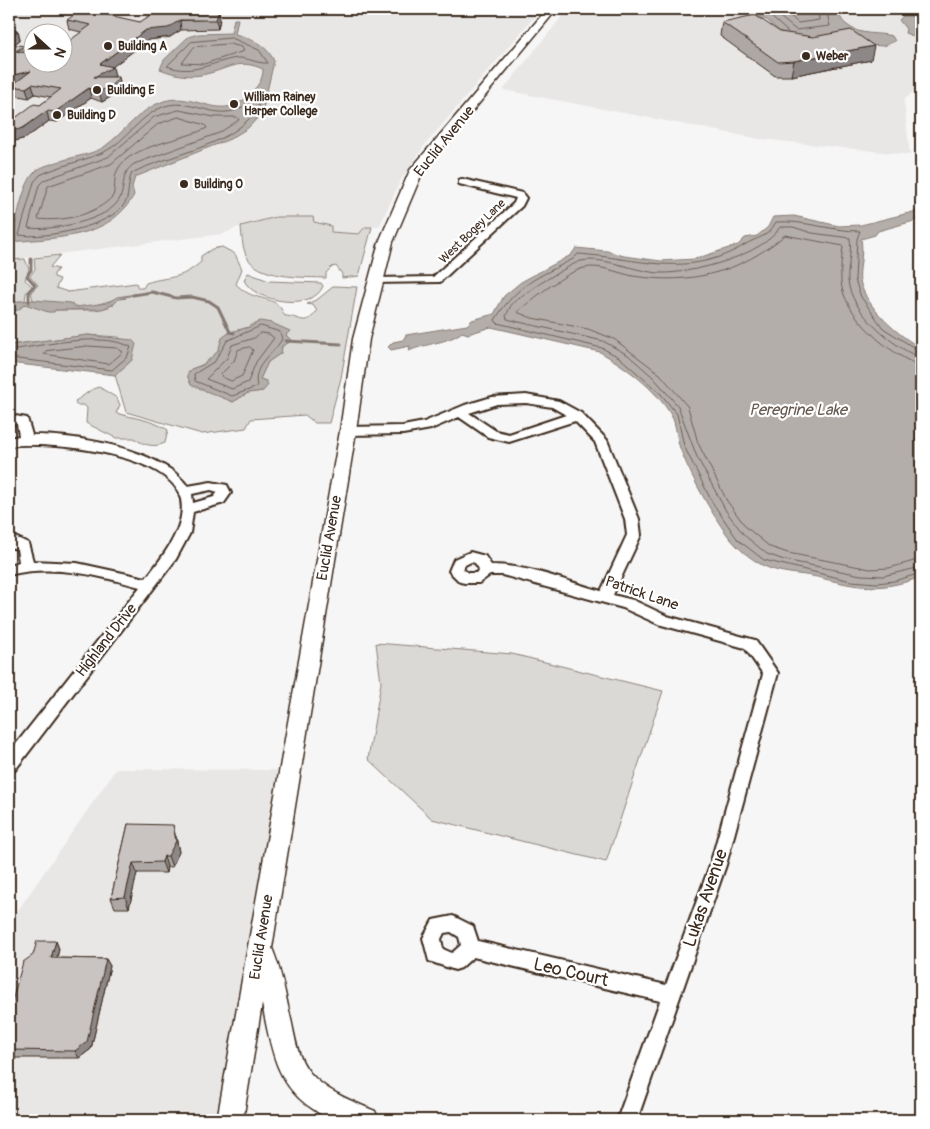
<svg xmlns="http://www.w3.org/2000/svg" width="930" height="1129" font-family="Pangolin,sans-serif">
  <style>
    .built { fill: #e9e7e6; fill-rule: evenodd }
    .green { fill: #dbd9d6; stroke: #8b827a; fill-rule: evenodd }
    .water { fill: #b4aeaa; stroke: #847972 }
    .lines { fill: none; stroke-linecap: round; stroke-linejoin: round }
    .shore { stroke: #6b5f56; stroke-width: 1 }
    .stream { stroke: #847972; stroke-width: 3 }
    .minor-casing { stroke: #3b2a1e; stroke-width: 4 }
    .secondary-casing { stroke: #3b2a1e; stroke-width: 3 }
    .minor { fill: #fff; fill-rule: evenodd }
    .secondary { fill: #fff; fill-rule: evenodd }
    .wall { fill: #ada8a6; stroke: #3b2a1e }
    .shaded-wall { fill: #8d8887; stroke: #3b2a1e }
    .building { fill: #c9c3c1; stroke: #3b2a1e }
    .poi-dot { fill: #3b2a1e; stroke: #fff; stroke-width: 2 }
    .labels { text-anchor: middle; stroke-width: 4.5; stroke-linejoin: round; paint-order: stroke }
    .far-poi-label { font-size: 12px; font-weight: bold; fill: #3b2a1e; stroke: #fff; text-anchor: start }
    .far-street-label { font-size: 12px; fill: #3b2a1e; stroke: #fff }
    .street-label { font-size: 15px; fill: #3b2a1e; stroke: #fff }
    .water-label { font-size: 16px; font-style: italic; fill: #65584f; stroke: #fff }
    .near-street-label { font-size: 18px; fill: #3b2a1e; stroke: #fff }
  </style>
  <rect width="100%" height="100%" fill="#f7f6f6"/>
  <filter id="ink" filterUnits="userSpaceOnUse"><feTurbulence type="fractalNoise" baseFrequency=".02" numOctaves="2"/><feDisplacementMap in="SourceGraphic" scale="10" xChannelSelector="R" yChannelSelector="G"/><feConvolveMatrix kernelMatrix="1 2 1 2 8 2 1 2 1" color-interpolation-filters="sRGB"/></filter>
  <g filter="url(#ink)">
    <!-- built -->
    <path class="built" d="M 9,9 L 541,9 L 425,145 L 401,180 L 379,227 L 365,227 L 359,234 L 349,235 L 331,232 L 276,217 L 241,226 L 223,234 L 9,260 ZM 32,32 L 62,32 L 62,62 L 32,62 Z
      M 568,9 L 921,9 L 921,85 L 904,100 L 910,155 L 760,139 L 503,90 Z
      M 116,769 L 289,770 L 230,1120 L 9,1120 L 9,923 Z"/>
    <!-- green -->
    <path class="green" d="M 276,217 L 313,217 L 314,222 L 331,226 L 331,232 L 359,234 L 365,227 L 372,227 L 359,276 L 342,278 L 342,274 L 336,266 L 332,267 L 326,273 L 326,278 C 306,277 263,279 249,260 C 242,251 242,237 241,226 Z
      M 222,247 L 235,254 L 242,269 L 236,284 C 252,301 267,295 279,306 C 281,308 283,313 285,316 C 300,316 305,328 317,311 L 313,305 L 307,304 L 318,299 L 334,286 L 357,287 L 341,378 L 329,423 L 315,423 L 305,415 L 251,419 L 246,428 L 202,434 L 126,412 L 115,375 L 132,360 L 119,337 L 88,335 L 9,345 L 9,310 L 18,310 L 25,304 L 55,310 L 95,310 L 109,307 L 119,299 L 126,298 C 114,297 92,309 76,307 C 62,305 47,302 33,300 L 31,292 L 38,285 L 30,276 L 35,269 L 34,258 L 60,255 L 50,267 L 58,269 L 54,274 L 54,277 L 60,279 L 56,288 L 68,292 L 136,283 L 138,288 L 143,288 L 146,283 C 171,275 179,281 201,262 L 201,256 L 212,249 ZM 254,323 L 286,335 L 291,341 L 282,346 L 281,353 L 268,362 L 260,379 L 266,381 L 263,391 L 248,393 L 233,402 L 191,369 C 201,366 212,360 218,351 C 222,344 220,339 228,334 C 236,329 247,330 254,323 Z
      M 25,259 L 29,269 L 25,280 L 32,286 L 26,293 L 25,301 L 9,302 L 9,260 Z
      M 248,273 L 269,281 L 321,283 L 323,286 C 314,312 253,302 244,280 Z
      M 99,387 L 117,398 L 120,405 L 116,413 C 133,418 153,420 168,430 L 165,443 C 154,448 143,445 134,438 L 116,438 L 86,423 L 87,408 L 84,405 L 76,405 L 75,401 C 85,396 89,389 99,387 Z
      M 376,643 L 512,654 L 663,691 L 606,862 L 432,819 L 368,759 L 381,683 Z"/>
    <!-- water -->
    <path class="water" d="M 733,9 L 835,9 C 840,14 841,21 847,25 C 860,36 877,32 892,36 L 895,41 L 884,46 L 804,41 L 781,33 L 767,20 Z
      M 903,16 L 921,16 L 921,39 L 905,33 L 906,29 L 899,20 Z
      M 234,19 L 238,19 L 235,34 C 251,38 267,45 274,61 L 262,113 L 248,128 L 230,139 L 135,177 L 132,187 L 134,195 C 109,240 57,237 12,242 C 16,224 22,183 36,171 C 44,165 55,163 64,160 C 77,156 93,154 104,147 C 125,132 139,109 164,101 C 197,91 223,126 252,92 C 259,84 263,79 263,69 C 238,58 229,69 206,74 C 190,78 175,75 160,69 L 164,60 L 188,37 L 198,34 L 231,33 Z
      M 921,210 L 921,219 L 878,231 L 875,235 L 861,239 C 864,253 858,272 860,281 C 866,308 899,336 921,348 L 921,577 C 879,592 860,588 817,577 C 799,573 779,574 762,565 C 753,560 741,551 735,544 C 718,527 688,471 680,448 C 676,438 677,425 671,415 C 656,389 626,367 600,352 L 500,329 L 491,327 L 468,334 L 462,332 C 449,343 426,343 409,351 L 410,346 L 391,350 L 388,347 L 393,342 L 403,340 L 406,335 L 467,325 L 472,320 L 494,314 L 504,296 L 521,282 L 571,255 L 576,248 L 607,251 L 624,256 L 661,261 L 695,259 L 738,245 L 745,238 L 757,236 L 768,227 L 773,217 L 794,216 L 839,226 L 861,225 Z
      M 136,294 L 119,299 L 114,304 L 102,309 L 55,310 L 54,312 L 48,312 L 25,304 L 18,310 L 9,310 L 9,302 L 33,300 L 71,303 L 76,307 L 107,303 L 117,297 Z
      M 260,321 L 272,323 L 290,331 L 286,335 L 292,341 L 282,346 L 281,353 L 268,362 L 260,379 L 266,381 L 268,385 L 263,391 L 248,393 L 233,402 L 191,385 L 187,375 L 191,369 L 203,365 L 218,351 L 222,338 L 230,332 L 250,327 Z
      M 88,335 L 132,340 L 136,344 L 132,360 L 115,375 L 9,363 L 9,345 Z"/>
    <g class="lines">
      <!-- shore -->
      <path class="shore" d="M 745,9 L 769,15 L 788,32
        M 770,9 L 796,30 L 830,26 L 826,9
        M 783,9 L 798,23 L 819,20 L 818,9
        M 232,38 L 259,50 L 268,63 C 257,64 247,57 237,58 C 211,62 193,76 167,66 L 191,42 Z
        M 230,44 L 242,47 L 244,51 L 204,64 L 182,63 L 194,47 Z
        M 260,92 L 262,95 C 260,101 258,108 254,113 C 229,147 169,154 132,173 C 127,183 130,194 125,203 C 111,227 44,239 19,235 L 34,182 L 40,175 C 61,165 84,161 104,152 C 127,141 139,115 165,106 C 190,98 214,120 239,109 C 248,105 253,97 260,92 Z
        M 179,110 L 214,117 L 237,117 L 239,120 L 219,133 L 134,164 C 120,174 126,184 120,198 C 110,221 50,231 28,228 L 39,185 L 44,180 L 108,157 L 154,117 Z
        M 179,117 L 205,125 L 207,128 C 184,140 131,145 118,169 C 113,177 116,187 113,196 C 96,215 63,222 38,219 L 48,186 L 111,164 L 158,124 Z
        M 261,326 L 280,332 L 282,339 C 272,357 252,364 257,387 L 232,396 L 195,381 L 194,374 L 215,361 L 227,341 Z
        M 261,333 L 269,334 L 274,338 L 256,362 L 248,382 L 232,389 L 206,379 L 227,358 L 232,345 L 254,338 Z
        M 88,346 L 117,348 L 123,352 L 109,364 L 44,354 L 46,351 Z
        M 250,347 L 253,350 L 242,376 L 231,381 L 222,377 L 221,374 L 234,361 L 238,350 Z
        M 9,350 C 43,346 100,331 131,347 L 127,357 L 112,370 L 9,358
        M 921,352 L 883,328 L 861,297 L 855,280 L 857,239 L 860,231 C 831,231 804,220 776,222 C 767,238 760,236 746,244 C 687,280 640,258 578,254 L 573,259 C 537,278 517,284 495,320 L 497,323 L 602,348 L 619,357 L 661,394 L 677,414 L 684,446 L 712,502 L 738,540 L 764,560 L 851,581 L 877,583 L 894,581 L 921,573
        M 921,358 C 894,348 851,312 848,281 C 847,267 852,253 850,238 L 812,233 L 793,227 L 780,227 C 764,255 692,274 660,273 C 636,272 604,256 581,261 C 572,263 520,295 513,303 C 510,306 508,312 506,316 L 507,319 L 519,322 L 603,341 L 628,355 L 653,377 L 678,406 L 697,457 L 726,511 L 744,535 L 767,554 L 784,560 L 861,575 L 883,576 L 921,567
        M 921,366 C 891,356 843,315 841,281 C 840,270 842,257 843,246 L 785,235 C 740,273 690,285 633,276 C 618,273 599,264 584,268 C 564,273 533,299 517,312 L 532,318 L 588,329 L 614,339 L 660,374 L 688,407 L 698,443 L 727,501 L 746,527 L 770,547 L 788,553 L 870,569 L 889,568 L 921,559"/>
      <!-- stream -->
      <path class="stream" d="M 133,295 L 152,292 L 176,298 L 192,297 L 209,301 L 218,307 L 230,332 L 234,333
        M 29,302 L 29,291 L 35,285 L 27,276 L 31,270 L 31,259
        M 286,341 L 341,344"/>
      <defs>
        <path id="minor" d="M 462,179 L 522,193 L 526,198 L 522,206 L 440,282 L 372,283 L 372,279 L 376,278 L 433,277 L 514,203 L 516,198 L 459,184 L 459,180 Z
          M 526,395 L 559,401 L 581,413 L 607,440 L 639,519 L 641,535 L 613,595 L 633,600 L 667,616 L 755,640 L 778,673 L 726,865 L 637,1120 L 617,1120 L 660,1001 L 473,957 L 461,968 L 455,970 L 429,961 L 423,938 L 433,920 L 453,916 L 473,926 L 478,941 L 666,985 L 710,865 L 763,674 L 745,648 L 658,624 L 623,608 L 502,575 L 490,575 L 479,583 L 465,583 L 460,582 L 449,571 L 454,559 L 470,552 L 485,556 L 491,565 C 528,565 566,581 601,591 L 627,535 L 625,519 L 595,442 L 575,421 L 509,442 L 488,437 L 459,417 L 431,429 L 403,434 L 348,435 L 342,431 L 348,427 L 403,426 L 424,422 L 465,405 L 492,397 ZM 526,403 L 552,407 L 566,415 L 509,434 L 496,431 L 469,413 L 497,404 ZM 471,562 L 475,563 L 479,569 L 476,573 L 468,573 L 463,569 L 465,565 ZM 451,932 L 459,937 L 461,945 L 452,953 L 443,949 L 441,939 L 444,933 Z
          M 9,415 L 27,418 L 32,435 C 73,435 133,445 168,468 C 176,472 182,480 188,486 L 211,482 L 227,485 L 231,493 L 224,503 L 193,512 L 190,533 L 176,559 L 15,770 L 9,772 L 9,753 L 140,587 C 97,575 52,564 9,575 L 9,565 L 19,562 L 17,549 L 9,547 L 9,537 L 13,536 L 28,543 L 33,561 L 77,563 L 146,578 C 162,558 191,522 179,493 C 161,452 47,441 9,446 L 9,438 L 19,436 L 17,424 L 9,423 ZM 211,490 L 218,492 L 214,497 L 193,503 L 192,494 Z"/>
        <path id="secondary" d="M 547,9 L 557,9 L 423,171 L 393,242 L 369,339 L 356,431 L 272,948 C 281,969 285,993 290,1015 C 296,1039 296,1060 315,1078 C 332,1094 354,1102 375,1111 L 379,1120 C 366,1121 346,1123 333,1120 C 326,1118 319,1113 313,1109 C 274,1084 271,1045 262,1004 L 243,1120 L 217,1120 L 340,431 L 353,339 L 379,242 L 410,170 Z"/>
      </defs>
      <!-- minor casing -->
      <use href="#minor" class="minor-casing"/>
      <!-- secondary casing -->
      <use href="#secondary" class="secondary-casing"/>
      <!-- minor -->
      <use href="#minor" class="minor"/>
      <!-- secondary -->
      <use href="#secondary" class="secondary"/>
    </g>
    <!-- wall -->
    <path class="wall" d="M 220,19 L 218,29 L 181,30 L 170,37 L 148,40 L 112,67 L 115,76 L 113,77 L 121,87 L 114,95 L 102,102 L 91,98 L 57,122 L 49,121 L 26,138 L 11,142 L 14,119 L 40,105 L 51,97 L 35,94 L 29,98 L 13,95 L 11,86 L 9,86 L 9,29 L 18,31 L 20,40 L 14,44 L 26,53 L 62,62 L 81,32 L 69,29 L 67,20 L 140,22 Z
      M 722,22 L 780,32 L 871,60 L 791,76 L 775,76 L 720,36 Z
      M 128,824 L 176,836 L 179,852 L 172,867 L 167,867 L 166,873 L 137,873 L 129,908 L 115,908 L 111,898 Z
      M 56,941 L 59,949 L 57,958 L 106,959 L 110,966 L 91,1049 L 79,1058 L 9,1058 L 9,1012 Z"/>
    <!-- shaded-wall -->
    <path class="shaded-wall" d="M 219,10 L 220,19 L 218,29 L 216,20 Z
      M 180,20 L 181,30 L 170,37 L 148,40 L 111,68 L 113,67 L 115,76 L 96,87 L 94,77 L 100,64 L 146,30 Z
      M 18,31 L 20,40 L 9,48 L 9,37 Z
      M 24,46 L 27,55 L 16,51 Z
      M 874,46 L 871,60 L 791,76 L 794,61 Z
      M 31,71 L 33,81 L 9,86 L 9,76 Z
      M 119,77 L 121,87 L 114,95 L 102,102 L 99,92 Z
      M 32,84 L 35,94 L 29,98 L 26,88 Z
      M 89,88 L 91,98 L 57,122 L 55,112 Z
      M 47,111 L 49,121 L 26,138 L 11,142 L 9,147 L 9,132 Z
      M 173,825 L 179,852 L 172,867 L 168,856 Z
      M 164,856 L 167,867 L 166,873 L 162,862 Z
      M 133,863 L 137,873 L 129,908 L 125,897 Z
      M 56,941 L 59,949 L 55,965 L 51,958 Z
      M 106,959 L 110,966 L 91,1049 L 79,1058 L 75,1051 Z"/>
    <!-- building -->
    <path class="building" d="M 82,9 L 140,22 L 157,11 L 158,9 L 177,9 L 186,11 L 219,10 L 216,20 L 180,20 L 168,28 L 146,30 L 100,64 L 113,67 L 94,77 L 119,77 L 112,85 L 99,92 L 89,88 L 55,112 L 47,111 L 23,128 L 9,132 L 9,118 L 14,119 L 34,104 L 40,105 L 61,89 L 32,84 L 26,88 L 11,86 L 31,71 L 9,76 L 9,43 L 24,46 L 16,51 L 32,54 L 32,62 L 62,62 L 62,46 L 91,25 L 67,20 Z
      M 755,15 L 780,32 L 813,37 L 851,30 L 874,46 L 794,61 L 778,62 L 722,22 Z
      M 9,29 L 18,31 L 9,37 Z
      M 128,824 L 173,825 L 176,841 L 168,856 L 164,856 L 162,862 L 133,863 L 125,897 L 111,898 Z
      M 37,941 L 56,941 L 51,958 L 106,959 L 87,1042 L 75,1051 L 9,1050 L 9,1012 L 23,962 L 33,955 Z"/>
  </g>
  <!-- markers -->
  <g class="poi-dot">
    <circle cx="108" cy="46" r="5"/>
    <circle cx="806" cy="56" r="5"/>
    <circle cx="97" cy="90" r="5"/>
    <circle cx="234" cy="104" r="5"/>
    <circle cx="57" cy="115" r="5"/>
    <circle cx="184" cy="184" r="5"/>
  </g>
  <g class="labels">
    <!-- far-poi labels -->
    <g class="far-poi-label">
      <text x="118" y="50">Building A</text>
      <text x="816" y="60">Weber</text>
      <text x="107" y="94">Building E</text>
      <text x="244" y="101">William Rainey<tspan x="244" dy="14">Harper College</tspan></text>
      <text x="67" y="119">Building D</text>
      <text x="194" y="188">Building O</text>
    </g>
    <!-- far-street labels -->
    <g class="far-street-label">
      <text transform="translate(472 231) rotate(-44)" y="4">West Bogey Lane</text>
    </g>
    <!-- street labels -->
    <g class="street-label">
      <text transform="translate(444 141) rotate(-51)" y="5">Euclid Avenue</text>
      <text transform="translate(329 538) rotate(-80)" y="5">Euclid Avenue</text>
      <text transform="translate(642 593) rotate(19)" y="5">Patrick Lane</text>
      <text transform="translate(106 640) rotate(-52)" y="5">Highland Drive</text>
      <text transform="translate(261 937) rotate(-81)" y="5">Euclid Avenue</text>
    </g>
    <!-- water labels -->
    <g class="water-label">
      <text x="798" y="415">Peregrine Lake</text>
    </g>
    <!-- near-street labels -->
    <g class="near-street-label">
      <text transform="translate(705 898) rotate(-71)" y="6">Lukas Avenue</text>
      <text transform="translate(571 972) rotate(13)" y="6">Leo Court</text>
    </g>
  </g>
  <!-- margin -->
  <rect width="930" height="1129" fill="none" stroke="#fff" stroke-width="30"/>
  <rect x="15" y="15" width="900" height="1099" fill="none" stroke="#3b2a1e" stroke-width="2" filter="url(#ink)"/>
  <!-- north arrow -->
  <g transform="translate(48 48) rotate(111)"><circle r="24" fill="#ffffff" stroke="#b1aaa5"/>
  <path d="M0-4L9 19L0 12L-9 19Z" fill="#3b2a1e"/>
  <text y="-8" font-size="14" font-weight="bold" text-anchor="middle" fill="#3b2a1e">N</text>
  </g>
</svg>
